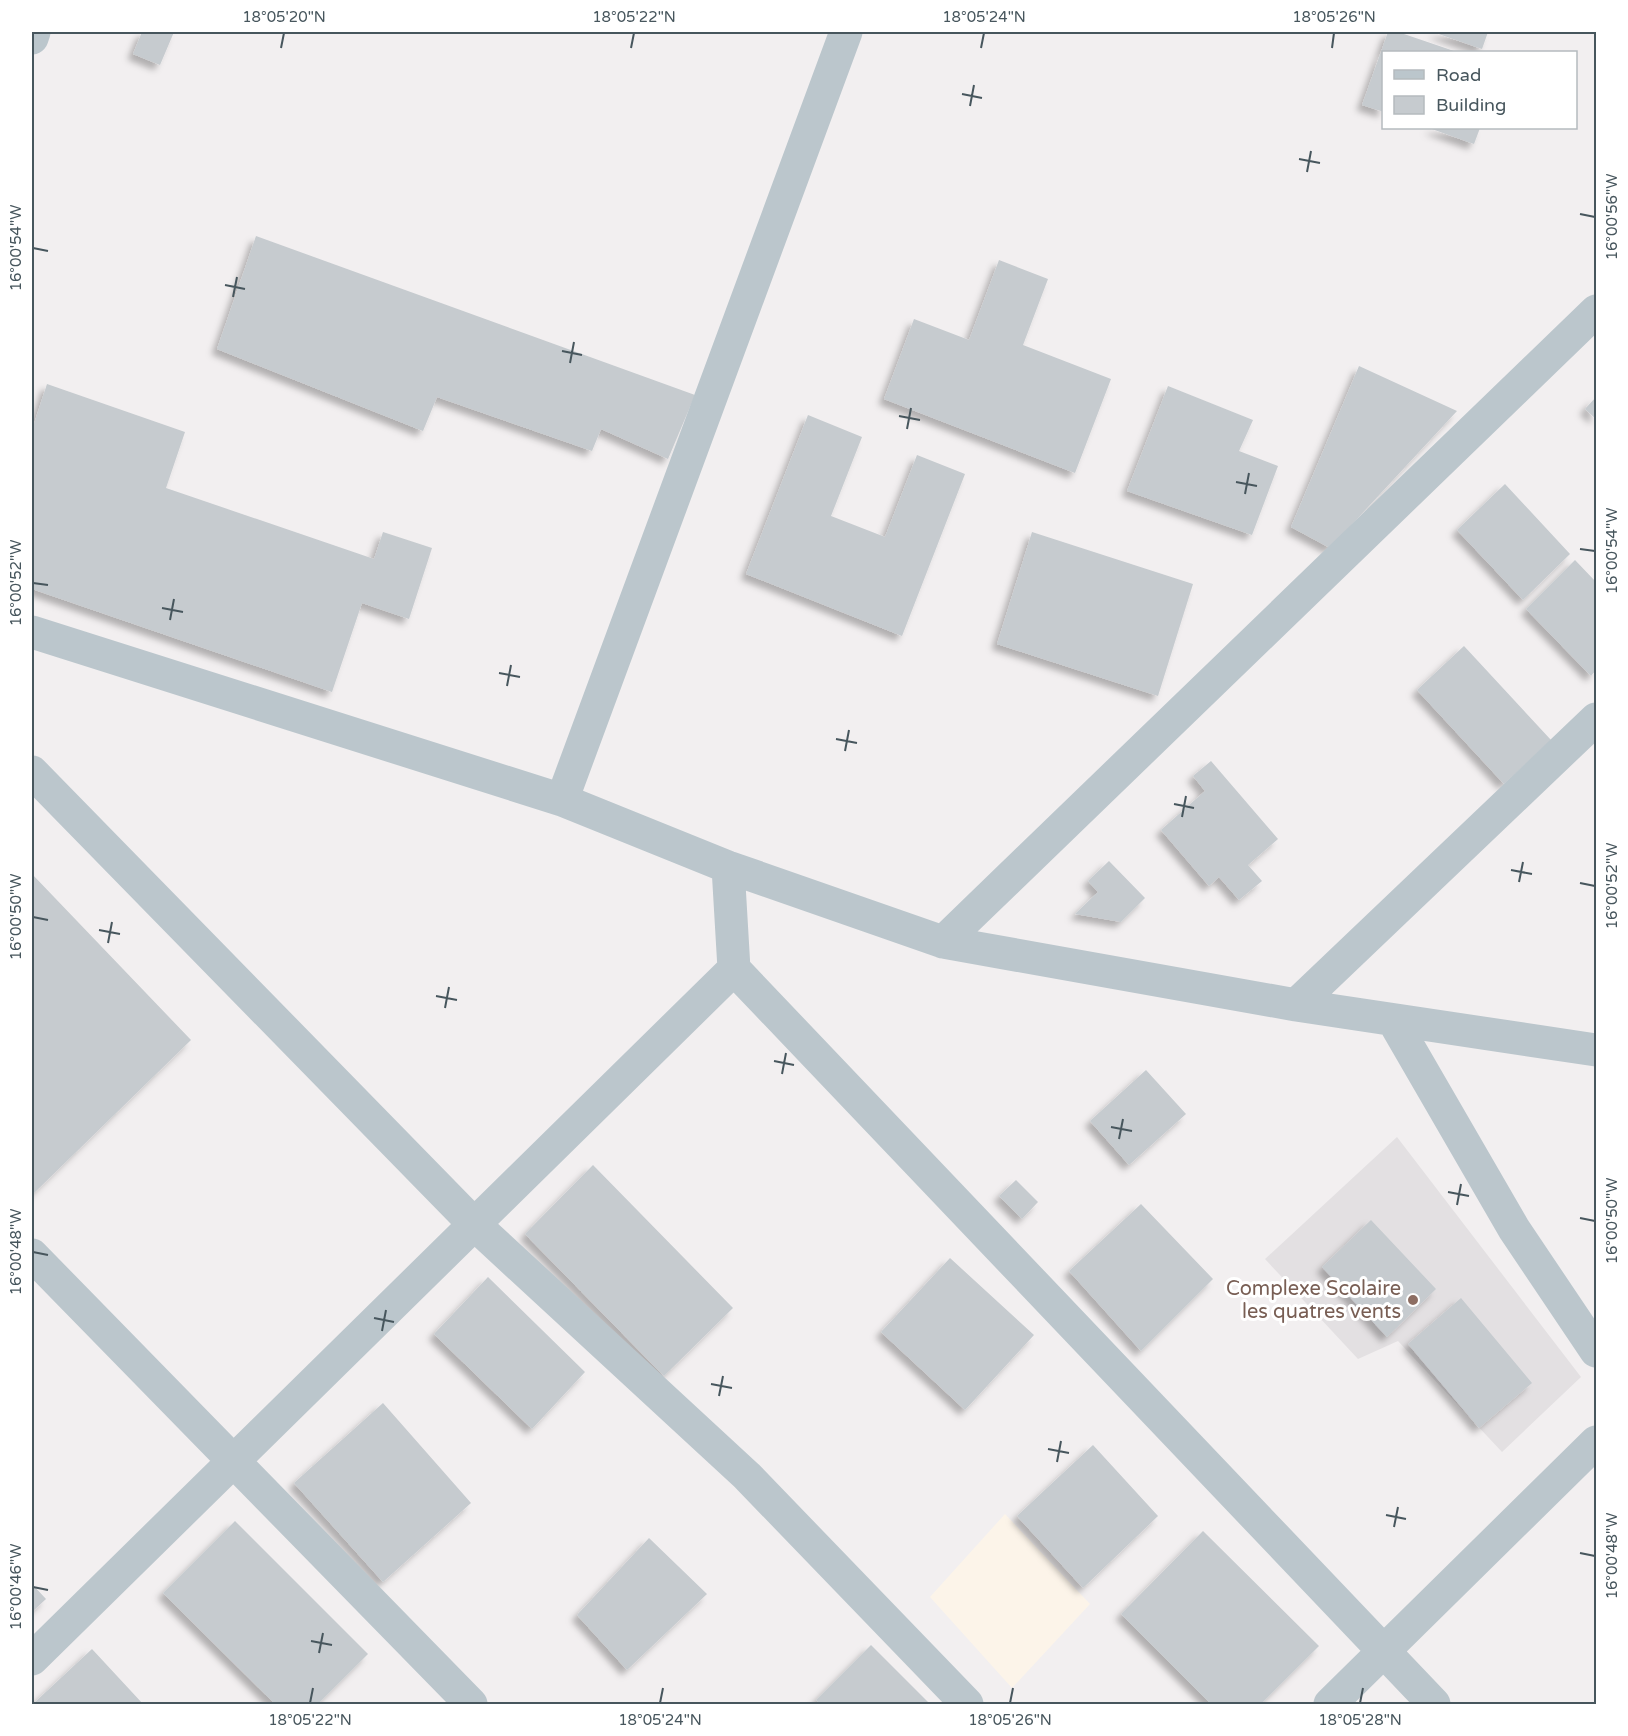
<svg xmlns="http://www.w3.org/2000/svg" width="1628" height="1736" font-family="'Varela Round',sans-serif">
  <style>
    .commercial { fill: #fcf4e9 }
    .education { fill: #e3e0e2 }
    .building { fill: #c6cbcf; filter: url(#shadow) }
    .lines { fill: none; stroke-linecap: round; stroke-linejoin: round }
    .minor { stroke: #bbc6cc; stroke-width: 33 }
    .ticks { fill: none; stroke: #47565d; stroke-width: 2 }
    .education-dot { fill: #8d6e63; stroke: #fff; stroke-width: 2 }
    .labels { text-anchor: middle; stroke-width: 6; stroke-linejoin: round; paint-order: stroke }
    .education-label { font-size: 20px; fill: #785e54; stroke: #fff; text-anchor: end }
    .neatline { fill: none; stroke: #47565d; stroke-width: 2 }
    .ticks-label { font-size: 15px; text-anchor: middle; fill: #47565d }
  </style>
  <defs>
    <filter id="shadow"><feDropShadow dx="-5.5" dy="5.5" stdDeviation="3" flood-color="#0004"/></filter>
  </defs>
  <rect width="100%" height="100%" fill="#f2eff0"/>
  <!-- commercial -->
  <path class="commercial" d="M 1005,1514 L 1090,1604 L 1012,1688 L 930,1597 Z"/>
  <!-- education -->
  <path class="education" d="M 1397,1137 L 1581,1377 L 1502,1452 L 1398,1341 L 1358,1359 L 1265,1259 Z"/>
  <!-- building -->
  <path class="building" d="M 142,32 L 174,32 L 160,65 L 133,54 Z
    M 1388,32 L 1398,32 L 1457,52 L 1384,52 L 1384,112 L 1362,105 Z
    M 1433,32 L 1488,32 L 1482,49 Z
    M 1429,128 L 1480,128 L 1474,144 Z
    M 256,236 L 695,395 L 668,459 L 601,429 L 592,451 L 437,397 L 423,431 L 217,349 Z
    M 999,260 L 1048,279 L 1023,345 L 1111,379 L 1075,473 L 884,399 L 914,319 L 969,340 Z
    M 1359,366 L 1457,411 L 1330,548 L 1291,527 Z
    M 47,384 L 185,432 L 166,488 L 374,559 L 383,532 L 432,548 L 409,619 L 362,603 L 332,692 L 32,589 L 32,430 Z
    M 1168,386 L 1253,420 L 1239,451 L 1278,466 L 1252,535 L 1127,491 Z
    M 1596,397 L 1596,419 L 1585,409 Z
    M 808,415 L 862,437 L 831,516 L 885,537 L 917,455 L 965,474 L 902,636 L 746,574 Z
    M 1505,484 L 1570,554 L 1523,600 L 1457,530 Z
    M 1032,532 L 1193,584 L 1158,696 L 997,644 Z
    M 1575,560 L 1596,582 L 1596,670 L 1591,676 L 1526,609 Z
    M 1464,646 L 1551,740 L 1504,784 L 1417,690 Z
    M 1211,761 L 1278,839 L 1248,865 L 1262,881 L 1239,900 L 1219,877 L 1209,886 L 1161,830 L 1205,791 L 1193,776 Z
    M 1109,861 L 1145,898 L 1121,922 L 1075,914 L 1098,892 L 1088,881 Z
    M 32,874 L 191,1040 L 32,1195 Z
    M 1146,1070 L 1186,1114 L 1129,1165 L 1090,1121 Z
    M 593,1165 L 733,1308 L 664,1376 L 525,1234 Z
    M 1016,1180 L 1038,1202 L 1022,1219 L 999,1196 Z
    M 1141,1204 L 1213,1279 L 1141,1351 L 1069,1271 Z
    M 1371,1220 L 1436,1289 L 1387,1337 L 1322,1267 Z
    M 950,1258 L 1034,1335 L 965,1410 L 881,1332 Z
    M 488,1277 L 585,1372 L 532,1429 L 434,1334 Z
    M 1461,1298 L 1532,1383 L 1479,1428 L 1408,1344 Z
    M 383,1403 L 471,1503 L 383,1582 L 294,1483 Z
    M 1093,1445 L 1158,1516 L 1083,1588 L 1017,1516 Z
    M 235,1521 L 368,1654 L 318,1704 L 275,1704 L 163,1593 Z
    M 1203,1531 L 1319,1646 L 1261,1704 L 1211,1704 L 1121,1614 Z
    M 649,1538 L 707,1594 L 627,1670 L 577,1615 Z
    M 32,1584 L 46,1599 L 32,1612 Z
    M 871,1645 L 930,1704 L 820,1704 L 816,1700 Z
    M 92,1649 L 143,1704 L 33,1704 Z"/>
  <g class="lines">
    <!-- minor -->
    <path class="minor" d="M 32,38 L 34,32
      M 32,632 L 562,800 L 728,867 L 943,942 L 1296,1005 L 1596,1050
      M 32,772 L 474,1224 L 747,1476 L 967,1704
      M 562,800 L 846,32
      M 728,867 L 734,969 L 1434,1704
      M 943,942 L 1596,311
      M 1296,1005 L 1596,719
      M 1393,1020 L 1514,1229 L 1596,1351
      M 32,1255 L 471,1704
      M 32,1659 L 734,969
      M 1330,1704 L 1596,1442"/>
  </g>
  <!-- ticks -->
  <path class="ticks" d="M 281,48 L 284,33M 631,48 L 634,33M 981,48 L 984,33M 1332,48 L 1334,33M 962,94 L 982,98M 970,106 L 974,85M 1299,159 L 1320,163M 1307,172 L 1311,151M 1580,214 L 1595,217M 33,248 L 48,251M 225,285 L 245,289M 233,297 L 237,277M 562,351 L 582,355M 570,363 L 574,342M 899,416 L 920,420M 907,429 L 911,408M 1236,482 L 1257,486M 1245,494 L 1249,473M 1580,549 L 1595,551M 33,583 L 48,585M 162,608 L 183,612M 170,620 L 174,599M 499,673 L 520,677M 507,686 L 511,665M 836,739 L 857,743M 845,751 L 849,730M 1174,804 L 1194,808M 1182,817 L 1186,796M 1511,870 L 1532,874M 1519,882 L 1523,862M 1580,883 L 1595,886M 33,917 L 48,920M 99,930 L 120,934M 108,943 L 112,922M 436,996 L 457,1000M 445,1008 L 449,987M 774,1061 L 794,1065M 782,1074 L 786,1053M 1111,1127 L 1132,1131M 1119,1139 L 1123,1119M 1448,1192 L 1469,1196M 1457,1205 L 1461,1184M 1580,1218 L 1595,1221M 33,1252 L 48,1255M 374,1318 L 394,1322M 382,1331 L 386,1310M 711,1384 L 732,1388M 719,1396 L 723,1376M 1048,1449 L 1069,1453M 1057,1462 L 1061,1441M 1386,1515 L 1406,1519M 1394,1527 L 1398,1507M 1580,1553 L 1595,1556M 33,1587 L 48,1590M 311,1641 L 332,1645M 319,1653 L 323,1633M 310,1703 L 313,1688M 660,1703 L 663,1688M 1010,1703 L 1013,1688M 1360,1703 L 1363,1688"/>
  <!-- markers -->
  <circle class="education-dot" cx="1413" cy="1300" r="6"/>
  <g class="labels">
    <!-- education labels -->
    <g class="education-label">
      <text x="1401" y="1295">Complexe Scolaire<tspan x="1401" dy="23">les quatres vents</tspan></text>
    </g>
  </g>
  <!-- border -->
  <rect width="1628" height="1736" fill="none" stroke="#ffffff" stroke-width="66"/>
  <!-- legend -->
  <rect x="1382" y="51" width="195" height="78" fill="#ffffff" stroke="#b5bbbe" stroke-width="1.5"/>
  <rect x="1394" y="70" width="30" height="9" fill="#bbc6cc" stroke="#b5bbbe" stroke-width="1.5"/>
  <text x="1436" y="81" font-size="18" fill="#47565d">Road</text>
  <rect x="1394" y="96" width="30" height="18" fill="#c6cbcf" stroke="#b5bbbe" stroke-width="1.5"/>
  <text x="1436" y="111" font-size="18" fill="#47565d">Building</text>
  <rect x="33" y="33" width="1562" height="1670" class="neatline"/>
  <g class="ticks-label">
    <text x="284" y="22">18°05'20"N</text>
    <text x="634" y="22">18°05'22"N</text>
    <text x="984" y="22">18°05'24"N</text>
    <text x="1334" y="22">18°05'26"N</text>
    <text transform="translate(1612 217) rotate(-90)" y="5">16°00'56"W</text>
    <text transform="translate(16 248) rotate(-90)" y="5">16°00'54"W</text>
    <text transform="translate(1612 551) rotate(-90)" y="5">16°00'54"W</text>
    <text transform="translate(16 583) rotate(-90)" y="5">16°00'52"W</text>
    <text transform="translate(1612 886) rotate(-90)" y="5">16°00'52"W</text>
    <text transform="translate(16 917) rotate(-90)" y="5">16°00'50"W</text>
    <text transform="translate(1612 1221) rotate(-90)" y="5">16°00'50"W</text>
    <text transform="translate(16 1252) rotate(-90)" y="5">16°00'48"W</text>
    <text transform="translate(1612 1556) rotate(-90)" y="5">16°00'48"W</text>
    <text transform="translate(16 1587) rotate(-90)" y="5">16°00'46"W</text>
    <text x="310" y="1725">18°05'22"N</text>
    <text x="660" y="1725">18°05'24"N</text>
    <text x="1010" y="1725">18°05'26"N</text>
    <text x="1360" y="1725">18°05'28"N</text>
  </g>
</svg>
